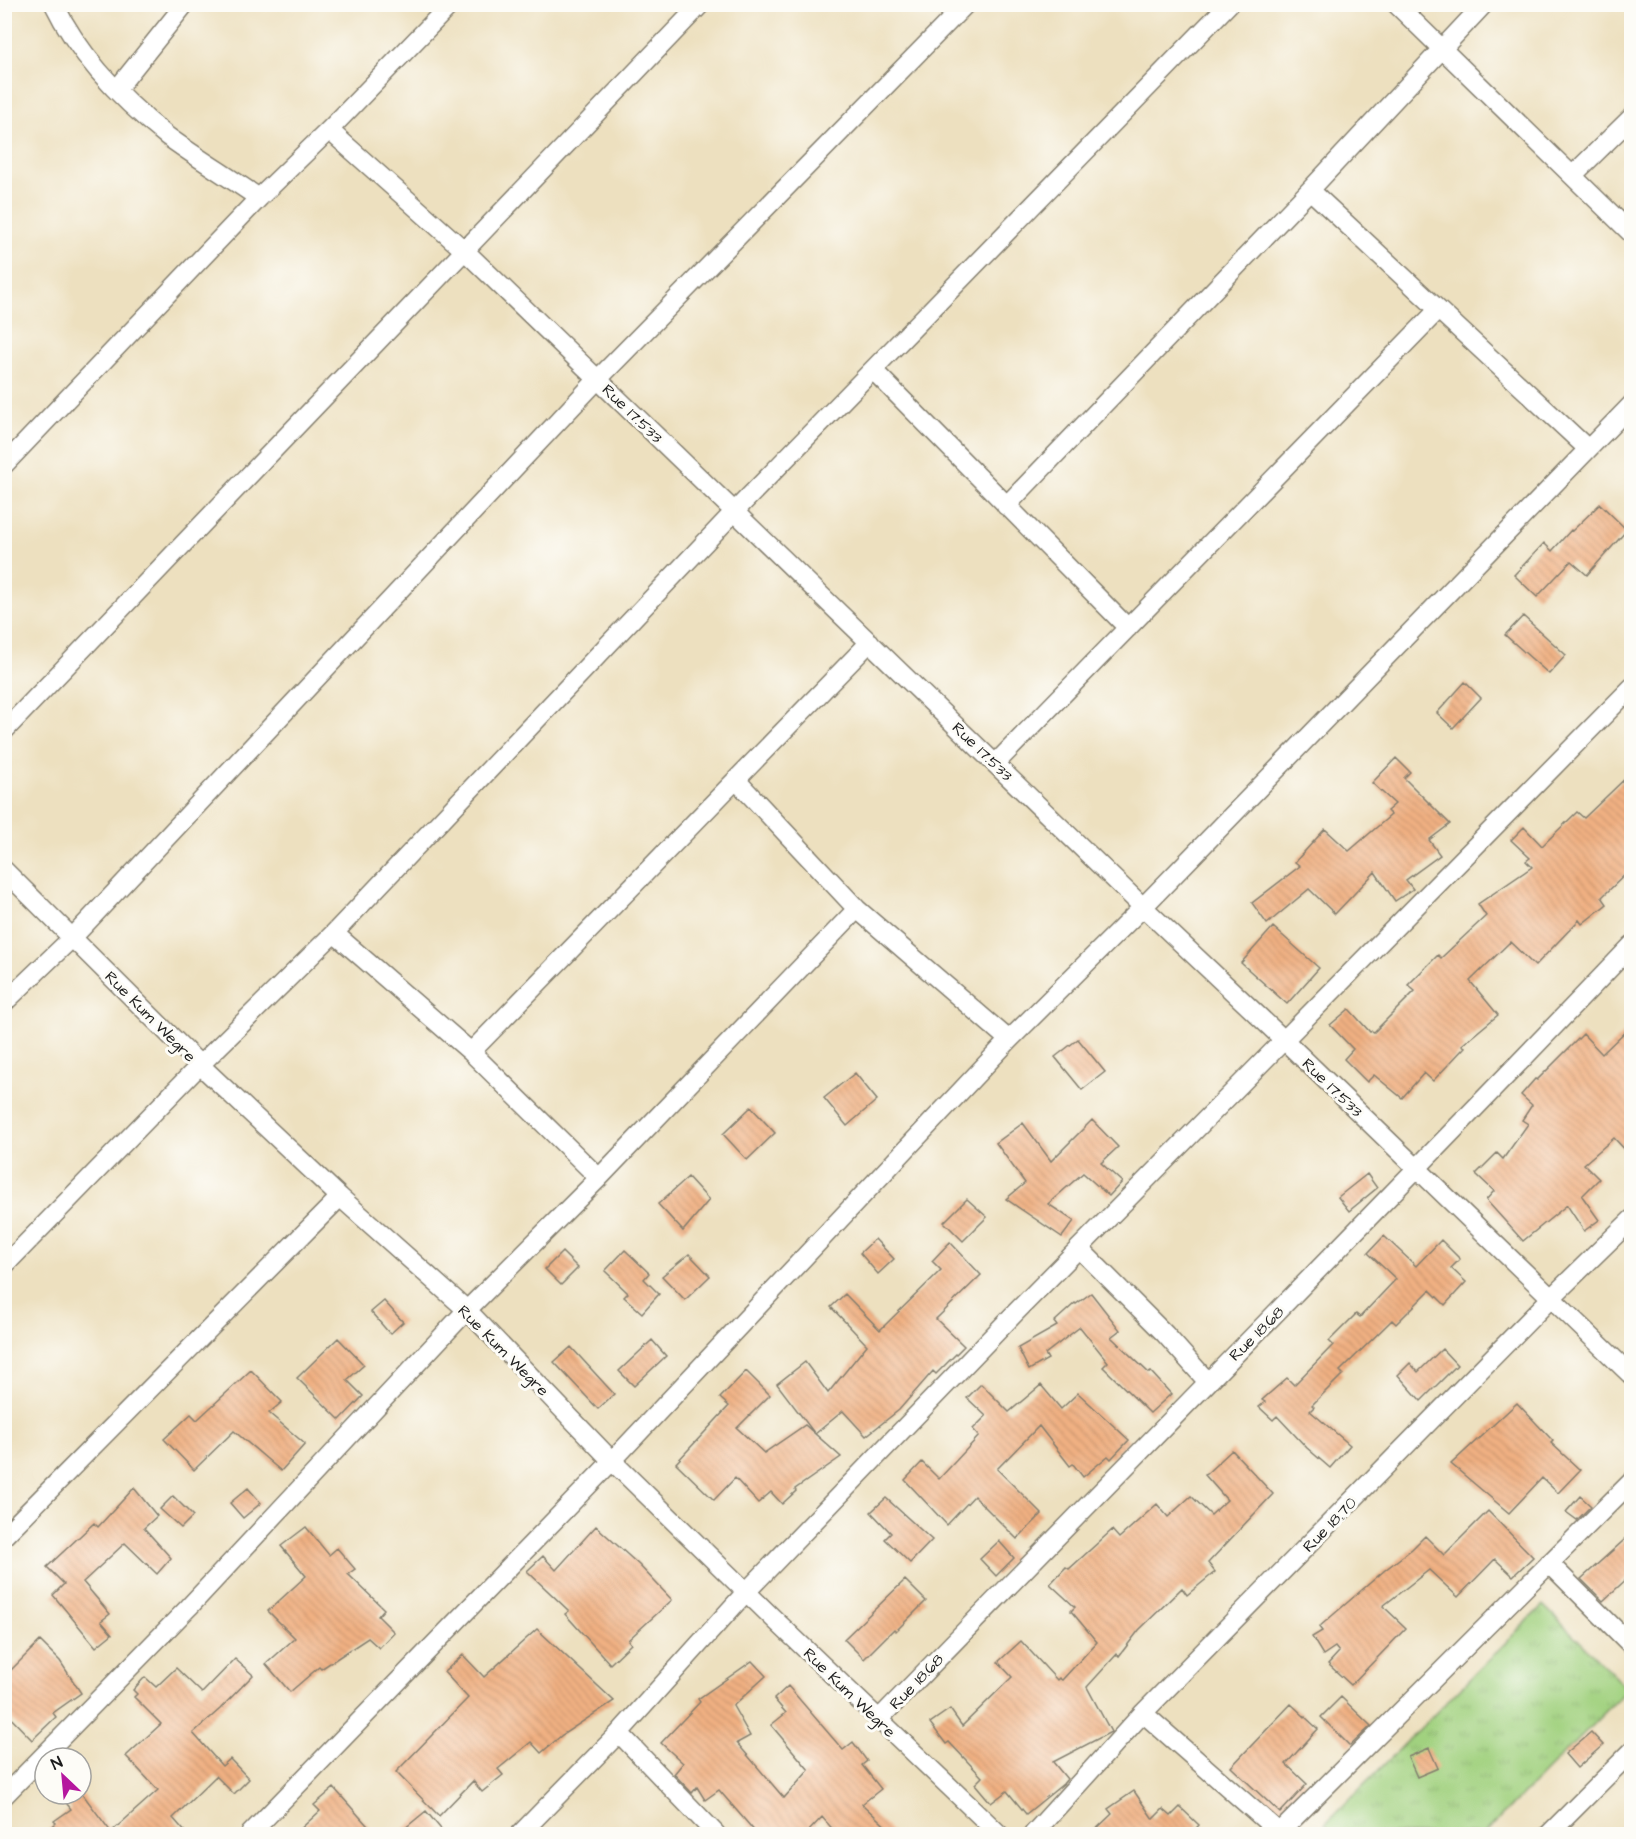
<svg xmlns="http://www.w3.org/2000/svg" width="1636" height="1839" font-family="'Architects Daughter',sans-serif">
  <style>
    .grass { fill: url(#grass-tufts); stroke: #5e764e; stroke-width: 1.5 }
    .building { fill: url(#building-back-hatch) }
    .lines { fill: none; stroke-linecap: round; stroke-linejoin: round }
    .street-casing { stroke: #847e6e; stroke-width: 21 }
    .street { stroke: #fff; stroke-width: 18 }
    .labels { text-anchor: middle; stroke-width: 6; stroke-linejoin: round; paint-order: stroke }
    .street-label { font-size: 16px; fill: #1c1c1c; stroke: #fdfcf7 }
  </style>
  <defs>
    <pattern id="grass-tufts" width="24" height="20" patternUnits="userSpaceOnUse" patternTransform="scale(1.5)"><rect width="24" height="20" fill="#a1d17f"/><path d="M3 7l-1-3M5 7V3M7 7l1-3M15 17l-1-3M17 17v-4M19 17l1-3" fill="none" stroke="#8ab36d"/></pattern>
    <pattern id="building-back-hatch" width="6" height="6" patternUnits="userSpaceOnUse" patternTransform="scale(1.5)"><rect width="6" height="6" fill="#f0b082"/><path d="M-1 5l2 2M0 0l6 6M5-1l2 2" fill="none" stroke="#cd9770"/></pattern>
  </defs>
  <rect width="100%" height="100%" fill="#fdfcf7"/>
  <filter id="ink" filterUnits="userSpaceOnUse"><feTurbulence type="fractalNoise" baseFrequency=".0167" numOctaves="2"/><feDisplacementMap in="SourceGraphic" scale="12" xChannelSelector="R" yChannelSelector="G"/><feConvolveMatrix kernelMatrix="1 2 1 2 8 2 1 2 1" color-interpolation-filters="sRGB"/></filter>
  <filter id="wash" filterUnits="userSpaceOnUse"><feTurbulence type="fractalNoise" baseFrequency=".008" numOctaves="4" result="noise"/><feDisplacementMap in="SourceGraphic" scale="24" xChannelSelector="R" yChannelSelector="G"/><feGaussianBlur stdDeviation="1.35" result="paint"/><feColorMatrix in="noise" values="0 0 0 0 0 0 0 0 0 0 0 0 0 0 0 0 0 1.4 0 .05"/><feComposite in="paint" operator="in"/></filter>
  <g filter="url(#wash)">
    <rect width="100%" height="100%" fill="#ede0bf"/>
    <!-- grass -->
    <path class="grass" d="M 1543,1605 L 1628,1689 L 1484,1834 L 1335,1834 L 1325,1824 Z"/>
    <g id="blocks">
      <!-- building -->
      <path class="building" d="M 1600,504 L 1627,530 L 1587,575 L 1571,561 L 1537,597 L 1514,575 L 1544,543 L 1552,551 L 1571,530 L 1572,531 Z
        M 1523,616 L 1566,655 L 1549,674 L 1505,635 Z
        M 1465,682 L 1481,698 L 1453,728 L 1437,713 Z
        M 1396,758 L 1410,772 L 1404,778 L 1450,824 L 1429,840 L 1440,855 L 1406,880 L 1413,889 L 1395,901 L 1375,872 L 1335,914 L 1309,889 L 1267,924 L 1252,903 L 1300,866 L 1295,862 L 1325,829 L 1349,851 L 1391,815 L 1387,811 L 1395,804 L 1372,783 Z
        M 1632,772 L 1632,868 L 1602,897 L 1607,904 L 1582,924 L 1579,920 L 1535,966 L 1510,942 L 1470,981 L 1498,1015 L 1462,1045 L 1465,1047 L 1433,1081 L 1424,1073 L 1402,1098 L 1374,1075 L 1367,1082 L 1344,1059 L 1353,1049 L 1330,1025 L 1349,1009 L 1370,1032 L 1372,1031 L 1374,1032 L 1415,991 L 1408,985 L 1438,955 L 1441,958 L 1486,916 L 1478,904 L 1532,867 L 1526,861 L 1530,858 L 1511,840 L 1524,827 L 1542,846 L 1577,812 L 1584,818 Z
        M 1273,927 L 1319,968 L 1287,1004 L 1241,963 Z
        M 1632,1025 L 1632,1157 L 1614,1138 L 1584,1164 L 1599,1179 L 1582,1196 L 1599,1220 L 1584,1231 L 1567,1205 L 1523,1241 L 1486,1200 L 1494,1191 L 1476,1174 L 1497,1153 L 1503,1159 L 1528,1124 L 1522,1120 L 1532,1105 L 1521,1095 L 1535,1079 L 1537,1080 L 1583,1034 L 1602,1054 Z
        M 1078,1039 L 1105,1072 L 1082,1090 L 1055,1057 Z
        M 855,1073 L 877,1100 L 847,1126 L 824,1098 Z
        M 751,1107 L 775,1133 L 747,1160 L 723,1134 Z
        M 1092,1120 L 1118,1147 L 1101,1163 L 1122,1182 L 1109,1196 L 1083,1173 L 1048,1204 L 1074,1221 L 1062,1237 L 1006,1199 L 1025,1183 L 996,1143 L 1023,1123 L 1051,1161 Z
        M 1367,1174 L 1377,1188 L 1349,1211 L 1338,1197 Z
        M 688,1177 L 709,1200 L 683,1231 L 658,1204 Z
        M 967,1199 L 987,1217 L 963,1241 L 944,1222 Z
        M 1384,1236 L 1416,1266 L 1441,1240 L 1460,1259 L 1451,1268 L 1466,1282 L 1445,1305 L 1430,1290 L 1396,1324 L 1392,1320 L 1340,1371 L 1343,1374 L 1312,1405 L 1314,1407 L 1310,1411 L 1350,1445 L 1330,1468 L 1307,1448 L 1277,1416 L 1273,1420 L 1259,1407 L 1265,1402 L 1262,1400 L 1287,1378 L 1294,1385 L 1333,1345 L 1329,1341 L 1356,1314 L 1360,1317 L 1396,1279 L 1368,1253 Z
        M 875,1239 L 894,1259 L 878,1274 L 860,1253 Z
        M 950,1242 L 981,1275 L 936,1319 L 964,1346 L 936,1374 L 933,1371 L 899,1410 L 866,1436 L 843,1411 L 815,1434 L 777,1384 L 805,1362 L 828,1393 L 867,1345 L 831,1307 L 845,1294 L 880,1330 L 941,1270 L 932,1261 Z
        M 625,1250 L 649,1273 L 644,1279 L 659,1294 L 642,1313 L 624,1297 L 628,1293 L 605,1271 Z
        M 562,1252 L 578,1268 L 561,1285 L 545,1269 Z
        M 689,1254 L 710,1276 L 685,1300 L 662,1276 Z
        M 1091,1293 L 1120,1330 L 1111,1337 L 1149,1373 L 1151,1372 L 1171,1394 L 1150,1413 L 1103,1367 L 1108,1362 L 1080,1327 L 1045,1354 L 1048,1359 L 1029,1370 L 1018,1348 L 1057,1326 L 1054,1322 L 1075,1303 L 1076,1304 Z
        M 384,1301 L 403,1322 L 390,1334 L 371,1312 Z
        M 338,1338 L 364,1365 L 347,1380 L 363,1396 L 340,1420 L 297,1378 Z
        M 652,1340 L 666,1356 L 634,1386 L 619,1371 Z
        M 571,1347 L 614,1394 L 598,1409 L 554,1362 Z
        M 1442,1349 L 1457,1365 L 1421,1401 L 1398,1375 L 1410,1363 L 1418,1372 Z
        M 251,1370 L 282,1402 L 269,1413 L 305,1444 L 281,1471 L 234,1431 L 194,1470 L 164,1439 L 191,1414 L 197,1420 Z
        M 746,1371 L 770,1395 L 737,1428 L 764,1453 L 805,1425 L 841,1457 L 795,1489 L 796,1491 L 782,1504 L 771,1492 L 758,1503 L 735,1478 L 714,1500 L 676,1463 L 729,1406 L 720,1398 Z
        M 981,1384 L 1009,1412 L 1041,1385 L 1061,1409 L 1078,1393 L 1129,1440 L 1111,1459 L 1108,1456 L 1083,1477 L 1073,1464 L 1070,1466 L 1039,1426 L 997,1469 L 1042,1514 L 1017,1539 L 974,1496 L 947,1525 L 905,1480 L 922,1462 L 939,1479 L 979,1436 L 973,1429 L 986,1416 L 967,1398 Z
        M 1517,1403 L 1553,1441 L 1551,1443 L 1580,1470 L 1558,1493 L 1542,1478 L 1509,1513 L 1451,1464 Z
        M 1232,1450 L 1273,1494 L 1208,1563 L 1215,1572 L 1187,1595 L 1182,1588 L 1139,1630 L 1119,1656 L 1117,1654 L 1087,1687 L 1111,1732 L 1053,1762 L 1067,1779 L 1063,1784 L 1026,1814 L 1007,1791 L 991,1803 L 975,1784 L 982,1777 L 949,1742 L 946,1744 L 930,1723 L 950,1709 L 962,1726 L 1012,1677 L 998,1662 L 1021,1641 L 1057,1680 L 1059,1678 L 1062,1680 L 1097,1642 L 1071,1611 L 1075,1607 L 1050,1584 L 1066,1567 L 1069,1569 L 1112,1530 L 1119,1538 L 1157,1504 L 1168,1517 L 1191,1496 L 1211,1515 L 1227,1500 L 1205,1475 Z
        M 134,1488 L 157,1516 L 144,1528 L 171,1558 L 157,1574 L 125,1543 L 83,1582 L 110,1614 L 101,1621 L 112,1634 L 96,1647 L 53,1595 L 64,1584 L 47,1567 L 94,1523 L 98,1527 Z
        M 248,1488 L 261,1503 L 243,1518 L 230,1503 Z
        M 173,1496 L 193,1516 L 181,1528 L 160,1509 Z
        M 1580,1496 L 1591,1506 L 1577,1520 L 1566,1512 Z
        M 886,1498 L 932,1540 L 910,1563 L 885,1539 L 891,1533 L 871,1512 Z
        M 1488,1511 L 1533,1557 L 1513,1576 L 1495,1559 L 1458,1597 L 1429,1570 L 1383,1606 L 1406,1628 L 1351,1685 L 1328,1664 L 1339,1652 L 1335,1647 L 1323,1655 L 1312,1637 L 1322,1631 L 1319,1627 L 1385,1570 L 1412,1549 L 1425,1536 L 1444,1555 Z
        M 596,1526 L 639,1565 L 672,1600 L 628,1640 L 631,1644 L 610,1664 L 565,1614 L 569,1611 L 527,1571 L 543,1556 L 556,1570 Z
        M 306,1527 L 329,1555 L 337,1548 L 355,1569 L 348,1574 L 384,1609 L 378,1616 L 394,1632 L 379,1648 L 368,1638 L 321,1669 L 319,1667 L 290,1692 L 266,1664 L 295,1638 L 268,1611 L 306,1576 L 281,1546 Z
        M 1632,1533 L 1632,1574 L 1603,1601 L 1581,1579 Z
        M 999,1541 L 1014,1558 L 996,1576 L 980,1559 Z
        M 905,1580 L 926,1601 L 896,1631 L 894,1629 L 864,1659 L 844,1639 Z
        M 537,1629 L 614,1701 L 562,1735 L 541,1753 L 531,1742 L 498,1769 L 503,1775 L 482,1792 L 473,1781 L 439,1816 L 396,1772 L 468,1698 L 444,1672 L 463,1655 L 484,1677 Z
        M 40,1641 L 60,1661 L 81,1693 L 53,1713 L 56,1717 L 32,1740 L 4,1711 L 4,1677 Z
        M 235,1659 L 253,1675 L 220,1709 L 193,1733 L 222,1766 L 230,1759 L 249,1779 L 234,1794 L 216,1776 L 173,1818 L 187,1834 L 44,1834 L 56,1823 L 54,1821 L 71,1809 L 64,1800 L 71,1794 L 81,1794 L 81,1792 L 111,1832 L 158,1790 L 126,1756 L 161,1724 L 134,1697 L 137,1694 L 133,1690 L 145,1677 L 156,1687 L 176,1668 L 202,1693 Z
        M 752,1661 L 766,1676 L 733,1706 L 750,1736 L 737,1743 L 784,1798 L 809,1770 L 771,1725 L 786,1713 L 774,1699 L 788,1686 L 843,1750 L 853,1742 L 867,1761 L 862,1765 L 881,1789 L 862,1804 L 894,1834 L 837,1834 L 822,1817 L 806,1834 L 757,1834 L 719,1790 L 705,1800 L 697,1787 L 692,1793 L 674,1774 L 683,1763 L 661,1743 L 700,1702 L 698,1699 Z
        M 1341,1697 L 1371,1726 L 1350,1746 L 1321,1717 Z
        M 1291,1704 L 1318,1729 L 1286,1764 L 1307,1784 L 1280,1813 L 1231,1767 Z
        M 1591,1732 L 1603,1745 L 1577,1768 L 1565,1754 Z
        M 1429,1748 L 1438,1768 L 1417,1777 L 1408,1757 Z
        M 334,1788 L 375,1834 L 295,1834 L 320,1811 L 314,1805 Z
        M 1134,1791 L 1153,1819 L 1163,1809 L 1171,1816 L 1180,1807 L 1199,1825 L 1191,1834 L 1091,1834 L 1112,1814 L 1108,1809 Z
        M 426,1811 L 445,1834 L 398,1834 Z"/>
    </g>
  </g>
  <g filter="url(#ink)">
    <use href="#blocks" fill-opacity="0" stroke="#847e6e" stroke-width="1.5"/>
    <g class="lines">
      <defs>
        <path id="street" d="M 54,4 C 79,56 123,101 167,136 C 197,158 229,177 259,198
          M 1396,4 L 1632,234
          M 117,89 L 185,4
          M 329,130 L 465,251 L 1143,907 L 1284,1040 L 1632,1376
          M 1573,175 L 1632,117
          M 1310,190 L 1588,449
          M 873,370 L 1128,628
          M 4,465 L 259,198 L 329,130 L 451,4
          M 1006,506 L 1310,190 L 1484,4
          M 4,731 L 701,4
          M 996,763 L 1438,310
          M 737,781 L 857,909 L 1009,1040
          M 4,870 L 200,1065 L 340,1197 L 467,1310 L 612,1461 L 775,1620 L 999,1834
          M 334,933 L 471,1052 L 599,1178
          M 4,1003 L 73,937 L 598,379 L 966,4
          M 471,1052 L 870,642
          M 1079,1248 L 1165,1334 L 1207,1381
          M 4,1266 L 200,1065 L 334,933 L 735,511 L 1229,4
          M 4,1536 L 340,1197
          M 1549,1563 L 1632,1646
          M 1143,1713 L 1281,1834
          M 879,1719 C 1130,1461 1383,1206 1632,945
          M 619,1733 L 716,1834
          M 4,1796 L 189,1607 L 467,1310 L 599,1178 L 857,909
          M 1279,1833 L 1632,1481
          M 250,1834 L 612,1461 L 1009,1040 L 1143,907 L 1632,404
          M 520,1834 L 619,1733 L 746,1592 L 1016,1312 L 1632,687
          M 1033,1834 L 1143,1713 L 1551,1298 L 1632,1219
          M 1549,1834 L 1632,1751"/>
      </defs>
      <!-- street casing -->
      <use href="#street" class="street-casing"/>
      <!-- street -->
      <use href="#street" class="street"/>
    </g>
  </g>
  <g class="labels">
    <!-- street labels -->
    <g class="street-label">
      <text transform="translate(633 413) rotate(44)" y="6">Rue 17.533</text>
      <text transform="translate(983 751) rotate(44)" y="6">Rue 17.533</text>
      <text transform="translate(151 1016) rotate(45)" y="6">Rue Kum Wegre</text>
      <text transform="translate(1333 1087) rotate(44)" y="6">Rue 17.533</text>
      <text transform="translate(1256 1333) rotate(-45)" y="6">Rue 18.68</text>
      <text transform="translate(504 1350) rotate(45)" y="6">Rue Kum Wegre</text>
      <text transform="translate(1329 1524) rotate(-46)" y="6">Rue 18.70</text>
      <text transform="translate(916 1681) rotate(-46)" y="6">Rue 18.68</text>
      <text transform="translate(850 1692) rotate(44)" y="6">Rue Kum Wegre</text>
    </g>
  </g>
  <!-- margin -->
  <rect width="1636" height="1839" fill="none" stroke="#fdfcf7" stroke-width="24"/>
  <!-- north arrow -->
  <g transform="translate(63 1776) rotate(334)"><circle r="28" fill="#fdfcf7" stroke="#a3a29f" stroke-width="1.5"/>
  <path d="M0-4.5L10 22L0 15L-10 22Z" fill="#b5179e"/>
  <text y="-9" font-size="16" font-weight="bold" text-anchor="middle" fill="#1c1c1c">N</text>
  </g>
</svg>
